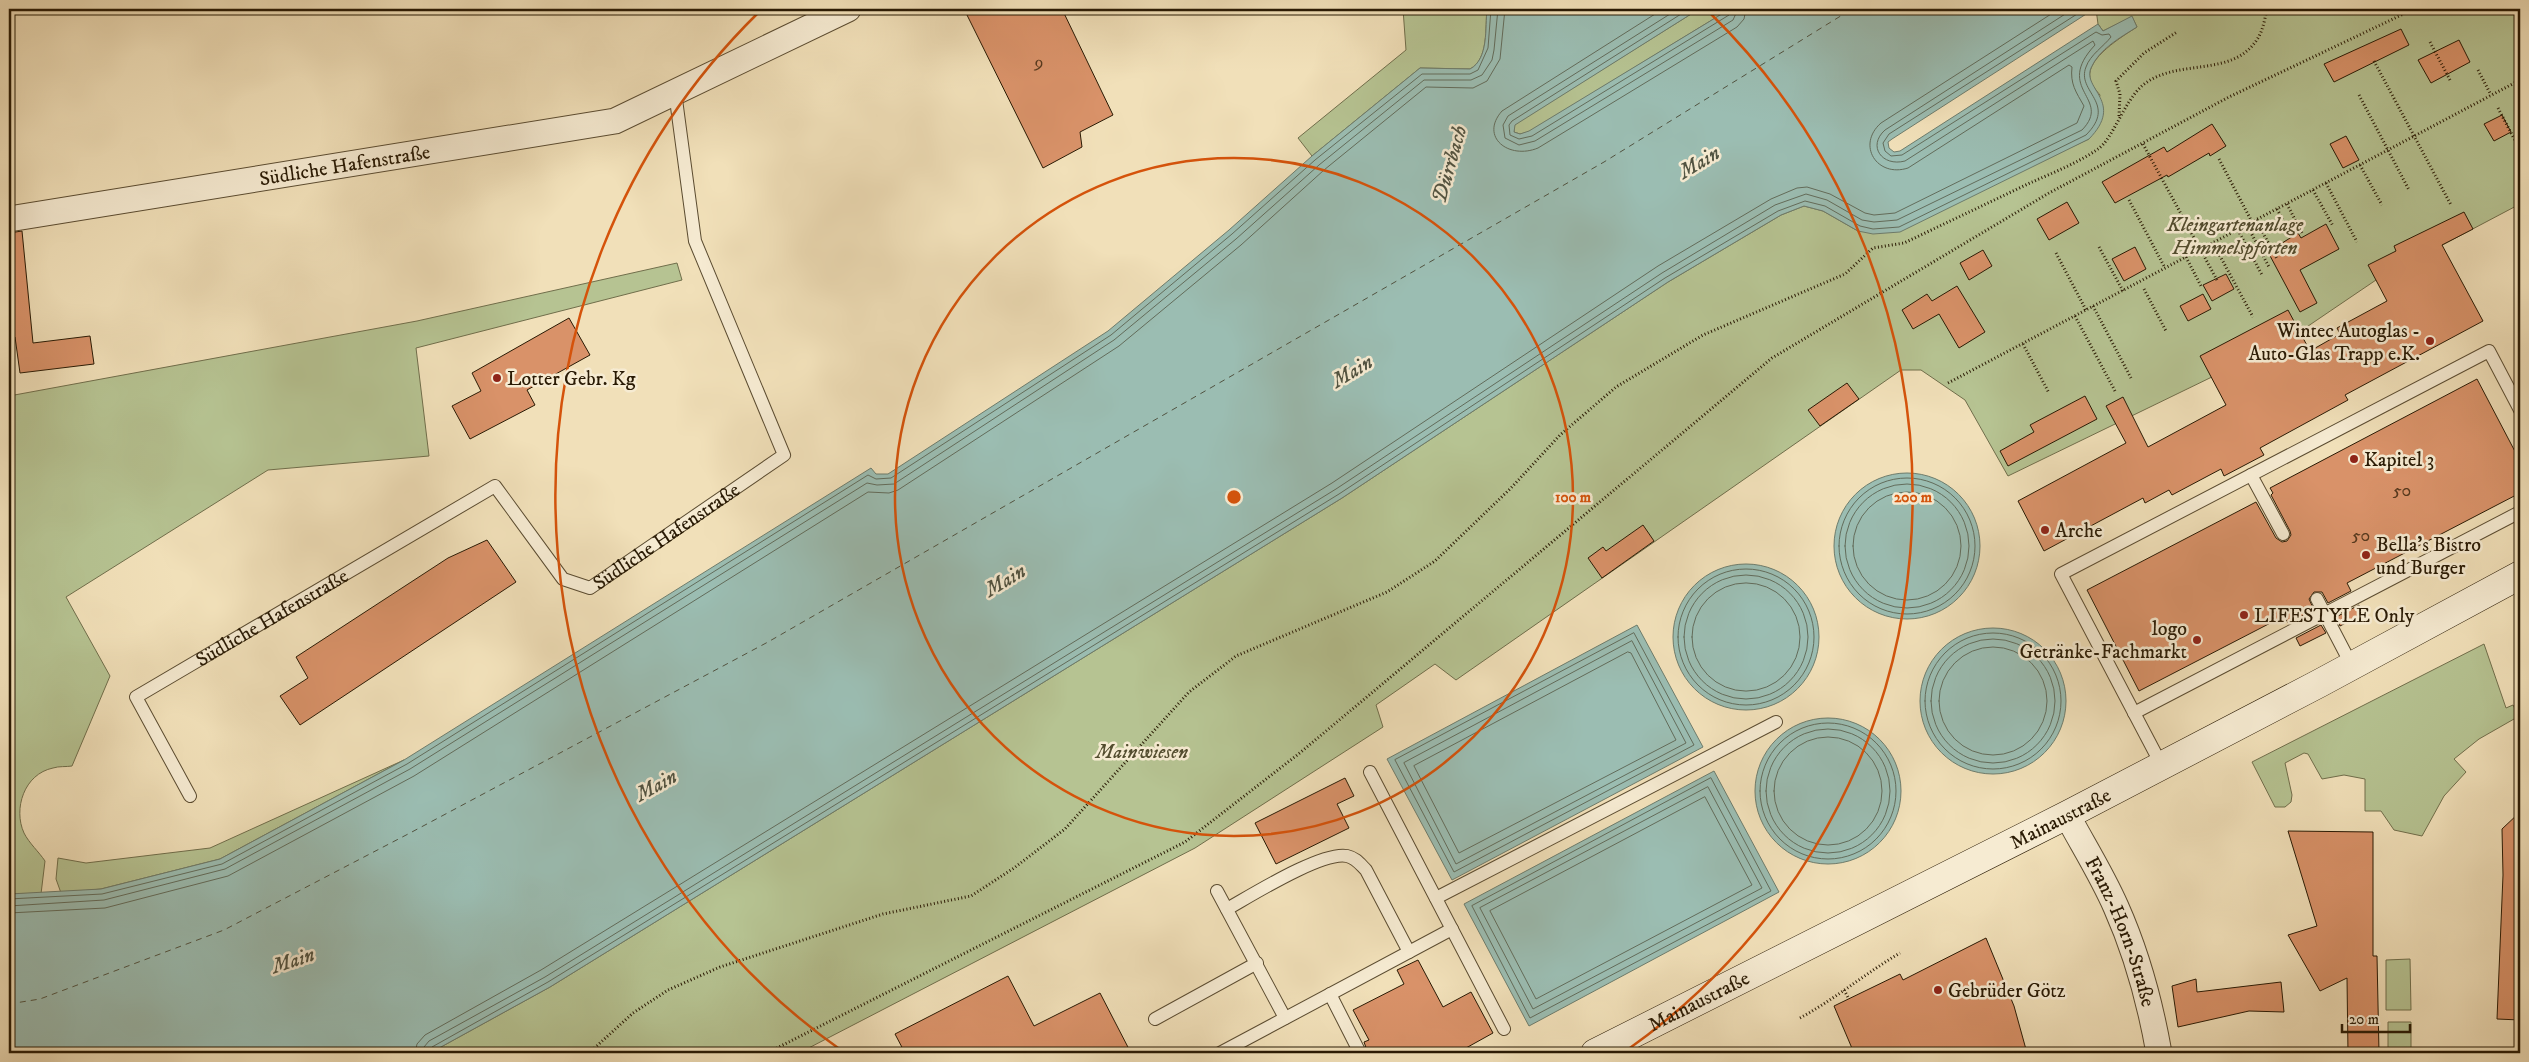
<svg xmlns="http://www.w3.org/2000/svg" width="2529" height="1062" font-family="'IM FELL DW Pica',serif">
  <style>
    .green { fill: #b6c392; stroke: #706e4b }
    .water { fill: #9bbdb2; stroke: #6d7c6c }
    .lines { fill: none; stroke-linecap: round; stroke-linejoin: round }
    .shore { stroke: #626c5b; stroke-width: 1 }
    .ferry { stroke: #515341; stroke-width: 1; stroke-dasharray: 6 5; stroke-linecap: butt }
    .building { fill: #d99269; stroke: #291a04 }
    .lane-casing { stroke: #5b4c31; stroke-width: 14 }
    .street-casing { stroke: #5b4c31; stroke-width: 27 }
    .secondary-casing { stroke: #291a04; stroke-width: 29 }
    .path { stroke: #291a04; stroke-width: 3; stroke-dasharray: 1 2.5; stroke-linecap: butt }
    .lane { stroke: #f6ebd2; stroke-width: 12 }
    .street { stroke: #f6ebd2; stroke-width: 25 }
    .secondary { stroke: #f6ebd2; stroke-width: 28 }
    .ring { fill: none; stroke: #d5530b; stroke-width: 2.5 }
    .poi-dot { fill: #8f2418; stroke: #f6ebd2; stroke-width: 2 }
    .labels { text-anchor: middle; stroke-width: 5; stroke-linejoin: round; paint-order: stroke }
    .number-label { font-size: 18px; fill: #55381d }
    .street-label { font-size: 20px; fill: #291a04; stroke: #f6ebd2 }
    .park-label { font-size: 20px; font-style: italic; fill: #534d2f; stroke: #f6ebd2 }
    .poi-label { font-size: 20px; fill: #291a04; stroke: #f6ebd2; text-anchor: start }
    .water-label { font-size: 21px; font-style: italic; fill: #515341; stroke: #f6ebd2 }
    .centre { fill: #d5530b; stroke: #f6ebd2; stroke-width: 2.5 }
    .ring-label { font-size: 15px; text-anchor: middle; font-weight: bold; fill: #d5530b; stroke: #f6ebd2; stroke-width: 5; stroke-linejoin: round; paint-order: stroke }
  </style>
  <rect width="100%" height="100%" fill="#f1e0b9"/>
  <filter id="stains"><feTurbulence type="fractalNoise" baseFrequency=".004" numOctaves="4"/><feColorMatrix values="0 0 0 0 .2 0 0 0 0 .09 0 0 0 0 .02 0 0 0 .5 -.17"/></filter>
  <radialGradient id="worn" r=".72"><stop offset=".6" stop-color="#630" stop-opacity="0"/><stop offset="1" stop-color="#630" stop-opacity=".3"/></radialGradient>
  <!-- green -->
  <path class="green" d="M 1403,9 L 1487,9 C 1485,27 1489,59 1470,69 L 1420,68 L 1312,156 L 1298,138 L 1406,50 Z
    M 1699,9 L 1730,9 L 1529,132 L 1520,134 L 1514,132 L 1514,125 L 1520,121 Z
    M 2096,9 L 2520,9 L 2520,204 L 2376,280 L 2286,341 L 2008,476 L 1965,400 L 1921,370 L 1901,370 L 1456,680 L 1435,664 L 1376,705 L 1383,727 L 1195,848 L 799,1053 L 430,1053 L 550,987 L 1342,498 L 1668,282 L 1781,215 L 1804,206 L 1823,211 L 1858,231 L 2050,157 L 2089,139 L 2100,95 C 2096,90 2091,85 2090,78 C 2086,58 2123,36 2137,27 L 2132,17 L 2103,31 L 2098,24 Z
    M 677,263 L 682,280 L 416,348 L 429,456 L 268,470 L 66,597 L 110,676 L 72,766 C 66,767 59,766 53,768 C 24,774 13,809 24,833 C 29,843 39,852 45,861 L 41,894 L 9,894 L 9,396 L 417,321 Z
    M 2484,644 L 2506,708 L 2513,705 L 2520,718 L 2520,729 L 2514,719 L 2479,739 L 2454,759 L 2466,772 L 2444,796 L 2422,836 L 2394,830 L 2381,811 L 2365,811 L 2365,779 L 2344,775 L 2322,779 L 2308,754 L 2304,753 L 2285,763 L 2292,795 L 2291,802 L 2285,807 L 2275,807 L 2252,762 Z
    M 404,760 L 220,859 L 101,889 L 61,893 L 56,879 L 58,858 L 86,863 L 210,848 Z
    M 2410,959 L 2411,1010 L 2386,1010 L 2386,960 Z
    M 2388,1022 L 2411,1022 L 2411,1053 L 2388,1053 Z"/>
  <!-- water -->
  <path class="water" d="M 1487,9 L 1699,9 L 1515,125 L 1514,132 L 1520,134 L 1529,131 L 1730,9 L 2094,9 L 1892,139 L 1888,142 L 1889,148 L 1894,152 L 1900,151 L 2098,24 L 2103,31 L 2132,16 L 2137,27 C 2121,37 2099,49 2091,68 C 2082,89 2125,102 2089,139 L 1900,232 L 1873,234 L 1858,231 L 1823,211 L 1804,206 L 1781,215 L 1668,282 L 1342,498 L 550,987 L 430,1053 L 9,1053 L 9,894 L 101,889 L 220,859 L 404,760 L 871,468 L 876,474 L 888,474 L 1108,331 L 1229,230 L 1312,156 L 1420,68 L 1470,69 C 1489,59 1485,27 1487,9 Z
    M1834 546a73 73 0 1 1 146 0a73 73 0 1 1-146 0Z
    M1673 637a73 73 0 1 1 146 0a73 73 0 1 1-146 0Z
    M 1637,625 L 1703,747 L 1452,880 L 1387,759 Z
    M1920 701a73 73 0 1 1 146 0a73 73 0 1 1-146 0Z
    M1755 791a73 73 0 1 1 146 0a73 73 0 1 1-146 0Z
    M 1714,771 L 1779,892 L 1529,1026 L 1464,904 Z"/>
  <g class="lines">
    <!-- shore -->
    <path class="shore" d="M 1663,9 L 1502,111 C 1479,137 1509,160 1538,148 L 1737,27 L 1744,19 L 1746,9
      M 1678,9 L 1508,116 L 1503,125 L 1505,138 L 1519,145 L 1535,141 L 1733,20 L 1738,9
      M 1689,9 L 1512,121 L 1509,125 L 1510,135 L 1519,139 L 1532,136 L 1729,15 L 1732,9
      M1839 546a68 68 0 1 1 136 0a68 68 0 1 1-136 0Z
      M1845 546a62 62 0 1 1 124 0a62 62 0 1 1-124 0Z
      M1853 546a54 54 0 1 1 108 0a54 54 0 1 1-108 0Z
      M1678 637a68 68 0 1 1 136 0a68 68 0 1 1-136 0Z
      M1684 637a62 62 0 1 1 124 0a62 62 0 1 1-124 0Z
      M1692 637a54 54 0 1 1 108 0a54 54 0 1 1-108 0Z
      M1925 701a68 68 0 1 1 136 0a68 68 0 1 1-136 0Z
      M 1634,633 L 1694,745 L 1454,872 L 1395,760 Z
      M1931 701a62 62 0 1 1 124 0a62 62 0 1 1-124 0Z
      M 1632,641 L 1686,743 L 1456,864 L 1404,763 Z
      M1939 701a54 54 0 1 1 108 0a54 54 0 1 1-108 0Z
      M 1628,652 L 1631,653 L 1676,740 L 1459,853 L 1414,766 Z
      M1760 791a68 68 0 1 1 136 0a68 68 0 1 1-136 0Z
      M1766 791a62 62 0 1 1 124 0a62 62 0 1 1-124 0Z
      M1774 791a54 54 0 1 1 108 0a54 54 0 1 1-108 0Z
      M 1711,778 L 1771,891 L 1530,1018 L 1472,906 Z
      M 1708,787 L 1762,888 L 1533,1009 L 1480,908 Z
      M 1705,797 L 1752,885 L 1536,999 L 1490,911 Z
      M 9,899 L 102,894 L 222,864 L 407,764 L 868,475 L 876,479 L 891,478 L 1111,335 L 1232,234 L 1315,160 L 1422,74 L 1470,74 L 1478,70 L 1488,48 L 1491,9
      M 9,906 L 104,900 L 225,869 L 410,769 L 867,483 L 877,485 L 894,484 L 1114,340 L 1236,239 L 1319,165 L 1424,80 L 1471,80 L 1482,75 L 1492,60 L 1494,50 L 1498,9
      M 9,913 L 105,908 L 228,876 L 414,776 L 868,492 L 889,493 L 898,490 L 1119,346 L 1241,245 L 1324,170 L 1426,87 L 1473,88 L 1487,81 L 1500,59 L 1505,9
      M 415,1053 L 417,1044 L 425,1035 L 541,970 L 1332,483 L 1658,266 L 1771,199 L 1797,188 L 1807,187 L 1830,194 L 1865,213 L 1874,215 L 1895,213 L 2077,123 L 2084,106 C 2076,92 2070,84 2072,67 L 2069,65 L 1908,168 C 1877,178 1856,145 1881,123 L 2059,9
      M 423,1053 L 424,1047 L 429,1041 L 545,977 L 1336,489 L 1662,273 L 1775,205 L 1806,194 L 1827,200 L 1862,220 L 1874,222 L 1897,220 L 2082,130 C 2113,98 2053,90 2095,45 L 2093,41 L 1905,161 C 1882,167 1867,146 1885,130 L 2073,9
      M 429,1053 L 432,1047 L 548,982 L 1339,494 L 1665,278 L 1778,211 L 1805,201 L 1825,206 L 1860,226 L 1873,229 L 1899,227 L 2086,135 C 2118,103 2076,92 2086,67 C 2090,55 2104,46 2111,37 L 2109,34 L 2102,35 L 2096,32 L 1902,155 L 1891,156 L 1885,151 L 1883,143 L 1889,134 L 2085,9"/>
    <!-- ferry -->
    <path class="ferry" d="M 9,1004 L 40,999 L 224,930 L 410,833 L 768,642 L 1604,162 L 1852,9"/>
  </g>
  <!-- building -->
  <path class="building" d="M 964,9 L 1062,9 L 1113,115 L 1080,132 L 1082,147 L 1043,168 Z
    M 2401,29 L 2409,45 L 2334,82 L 2324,64 Z
    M 2459,40 L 2470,62 L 2431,83 L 2418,60 Z
    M 2502,115 L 2511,132 L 2494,141 L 2484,124 Z
    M 2212,124 L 2226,146 L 2210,156 L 2209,153 L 2168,177 L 2167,175 L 2115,203 L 2102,182 L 2164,147 L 2167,152 Z
    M 2346,136 L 2359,160 L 2343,168 L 2330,144 Z
    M 2067,202 L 2079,223 L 2049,240 L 2037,219 Z
    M 2464,212 L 2473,229 L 2442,245 L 2483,321 L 2345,395 L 2348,400 L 2260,448 L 2264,455 L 2224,476 L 2221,469 L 2172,495 L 2169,490 L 2145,503 L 2143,498 L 2044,551 L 2018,501 L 2126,443 L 2106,406 L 2123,397 L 2148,447 L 2226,405 L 2200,356 L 2288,310 L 2310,351 L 2340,334 L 2337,328 L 2387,301 L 2368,265 L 2396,251 L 2394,246 Z
    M 2326,224 L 2339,249 L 2300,270 L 2317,303 L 2300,312 L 2268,252 L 2298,233 L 2301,238 Z
    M 22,231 L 33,343 L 90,336 L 94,364 L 20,373 L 15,337 L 9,338 L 9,233 Z
    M 2135,247 L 2146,269 L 2124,281 L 2112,259 Z
    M 1983,250 L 1992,266 L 1969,280 L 1960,263 Z
    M 2226,274 L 2234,289 L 2212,301 L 2203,285 Z
    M 1957,286 L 1985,332 L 1959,348 L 1939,314 L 1913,329 L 1902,310 L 1927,294 L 1932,301 Z
    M 2203,294 L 2211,309 L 2188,321 L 2180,306 Z
    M 569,318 L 590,355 L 527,390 L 535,405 L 470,439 L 452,406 L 481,391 L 472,373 Z
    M 2477,379 L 2520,461 L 2520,493 L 2347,583 L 2351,591 L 2328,603 L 2322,592 L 2314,592 L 2309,599 L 2314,610 L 2288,623 L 2284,616 L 2139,691 L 2087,590 L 2256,502 L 2276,538 L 2282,542 L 2287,541 L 2291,535 L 2290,531 L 2271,495 L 2273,493 L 2270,488 Z
    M 1847,383 L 1859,399 L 1820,426 L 1808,410 Z
    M 2085,396 L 2097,419 L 2008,466 L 2000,451 L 2034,432 L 2030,425 Z
    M 1643,525 L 1654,541 L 1602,578 L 1588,558 L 1603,547 L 1606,551 Z
    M 487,540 L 516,582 L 300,725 L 280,696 L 308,678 L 296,657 L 448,558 Z
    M 2359,605 L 2363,614 L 2340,626 L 2336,617 Z
    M 2321,625 L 2326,633 L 2300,646 L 2296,638 Z
    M 1345,778 L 1354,796 L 1337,804 L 1349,828 L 1276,864 L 1255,823 Z
    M 2520,812 L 2520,1020 L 2497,1019 L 2503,875 L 2502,829 Z
    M 2288,831 L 2373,832 L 2373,956 L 2377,956 L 2379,1053 L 2348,1053 L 2347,978 L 2320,991 L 2288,935 L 2317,926 Z
    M 1986,938 L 2014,1006 L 2027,1053 L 1854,1053 L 1834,1006 L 1900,974 L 1903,980 Z
    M 1418,960 L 1443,1007 L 1471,992 L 1493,1033 L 1457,1053 L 1368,1053 L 1364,1042 L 1369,1040 L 1353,1010 L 1404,984 L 1397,970 Z
    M 1008,976 L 1034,1026 L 1100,993 L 1131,1053 L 905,1053 L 895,1034 Z
    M 2196,979 L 2197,992 L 2281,982 L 2284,1012 L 2249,1011 L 2178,1027 L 2172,986 Z"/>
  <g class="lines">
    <defs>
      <g id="lane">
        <path d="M 2251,475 L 2283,534"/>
        <path d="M 2317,599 L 2352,666"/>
        <path d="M 2134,713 L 2520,512"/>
        <path d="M 2162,766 L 2061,574 L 2489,351 L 2520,410"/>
        <path d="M 1370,772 L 1504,1029"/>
        <path id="s1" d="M 190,796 L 136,697 L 495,486 L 563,579 L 590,588 L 784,455 L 695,241 L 675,92"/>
        <path d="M 1217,891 L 1285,1018"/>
        <path d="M 1436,898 L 1776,722"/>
        <path d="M 1227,909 C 1252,895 1322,851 1347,856 C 1356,858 1360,864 1366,870 L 1409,952"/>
        <path d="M 1330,994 L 1360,1053"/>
        <path d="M 1155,1019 L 1257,963"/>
        <path d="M 1220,1053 L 1452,929"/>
      </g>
      <g id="street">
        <path id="s2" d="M 9,219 L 615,121 L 848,9"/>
        <path id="s3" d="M 2067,815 C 2083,845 2102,875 2116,907 C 2137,954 2150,1002 2159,1053"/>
      </g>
      <g id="secondary">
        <path id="s4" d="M 1595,1053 L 2067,815 L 2320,683 L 2520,575"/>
      </g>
    </defs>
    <!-- lane casing -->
    <use href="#lane" class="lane-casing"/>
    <!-- street casing -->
    <use href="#street" class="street-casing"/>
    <!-- secondary casing -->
    <use href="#secondary" class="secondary-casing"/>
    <!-- path -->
    <path class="path" d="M 2430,42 L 2450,80
      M 2374,61 L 2451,205
      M 2478,70 L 2491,95
      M 2359,95 L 2409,190
      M 2498,108 L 2520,150
      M 2119,116 L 2120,94 L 2116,81 L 2144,53 L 2177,32
      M 2143,144 L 2217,280
      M 2219,159 L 2252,222
      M 2360,165 L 2382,205
      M 2326,183 L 2357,242
      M 2313,190 L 2333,226
      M 2129,200 L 2165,268
      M 2287,204 L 2303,235
      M 2277,209 L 2290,233
      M 2256,220 L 2277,259
      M 2247,225 L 2269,267
      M 2238,230 L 2262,275
      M 2213,243 L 2253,317
      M 2099,247 L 2123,291
      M 2056,253 L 2086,310
      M 2186,257 L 2202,288
      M 2144,289 L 2166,331
      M 2093,306 L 2131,378
      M 2075,316 L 2115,391
      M 2023,344 L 2049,393
      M 1948,383 L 2520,80
      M 1844,990 L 1849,999
      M 1800,1018 C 1835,999 1866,973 1900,953
      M 589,1053 L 633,1013 L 668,990 L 720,967 L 883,914 L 971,896 L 1014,868 L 1065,829 L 1189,692 L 1236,656 L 1387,592 L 1435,561 L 1511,488 L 1560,435 L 1616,387 L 1703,335 L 1845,274 L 1873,248 L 1904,243 C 1946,223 1988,203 2030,183 C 2052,173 2078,163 2098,149 C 2113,139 2124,101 2143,85 C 2178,57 2233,79 2258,38 C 2263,30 2265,18 2267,9
      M 767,1053 L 1185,842 L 1301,752 L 1772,358 L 2049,193 L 2229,97 L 2414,9"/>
    <!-- lane -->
    <use href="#lane" class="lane"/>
    <!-- street -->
    <use href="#street" class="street"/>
    <!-- secondary -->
    <use href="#secondary" class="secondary"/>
  </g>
  <!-- distance rings -->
  <g class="ring">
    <circle cx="1234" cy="497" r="339"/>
    <path d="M845 1053A679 679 0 0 1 758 13M1710 13A679 679 0 0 1 1623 1053"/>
  </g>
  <!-- markers -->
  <g class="poi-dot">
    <circle cx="2430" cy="341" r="5"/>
    <circle cx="497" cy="378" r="5"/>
    <circle cx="2354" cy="459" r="5"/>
    <circle cx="2045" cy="530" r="5"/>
    <circle cx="2366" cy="555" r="5"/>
    <circle cx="2244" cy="615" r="5"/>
    <circle cx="2197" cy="640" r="5"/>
    <circle cx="1938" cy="990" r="5"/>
  </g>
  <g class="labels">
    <!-- number labels -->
    <g class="number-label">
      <text x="1039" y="68">9</text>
      <text x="2402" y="496">50</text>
      <text x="2361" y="541">50</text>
    </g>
    <!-- street labels -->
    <g class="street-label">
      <text dy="7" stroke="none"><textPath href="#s2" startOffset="340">Südliche Hafenstraße</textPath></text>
      <text dy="7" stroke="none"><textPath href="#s1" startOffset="765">Südliche Hafenstraße</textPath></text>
      <text dy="7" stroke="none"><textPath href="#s1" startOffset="270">Südliche Hafenstraße</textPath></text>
      <text dy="7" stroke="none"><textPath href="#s4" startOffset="521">Mainaustraße</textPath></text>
      <text dy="7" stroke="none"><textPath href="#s3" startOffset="129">Franz-Horn-Straße</textPath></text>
      <text dy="7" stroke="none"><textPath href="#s4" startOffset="116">Mainaustraße</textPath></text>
    </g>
    <!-- park labels -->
    <g class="park-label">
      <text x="2235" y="231">Kleingartenanlage<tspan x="2235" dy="23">Himmelspforten</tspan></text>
      <text x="1142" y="758">Mainwiesen</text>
    </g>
    <!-- poi labels -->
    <g class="poi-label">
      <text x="2420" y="337" text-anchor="end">Wintec Autoglas -<tspan x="2420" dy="23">Auto-Glas Trapp e.K.</tspan></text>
      <text x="507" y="385">Lotter Gebr. Kg</text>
      <text x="2364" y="466">Kapitel 3</text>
      <text x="2055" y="537">Arche</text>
      <text x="2376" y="551">Bella's Bistro<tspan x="2376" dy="23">und Burger</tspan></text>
      <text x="2254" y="622">LIFESTYLE Only</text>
      <text x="2187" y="635" text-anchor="end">logo<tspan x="2187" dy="23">Getränke-Fachmarkt</tspan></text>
      <text x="1948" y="997">Gebrüder Götz</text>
    </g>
    <!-- water labels -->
    <g class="water-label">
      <text transform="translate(1699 162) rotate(-31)" y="7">Main</text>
      <text transform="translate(1449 164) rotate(-74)" y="7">Dürrbach</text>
      <text transform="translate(1352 371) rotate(-31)" y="7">Main</text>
      <text transform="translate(1005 580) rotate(-31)" y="7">Main</text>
      <text transform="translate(656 785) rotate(-29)" y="7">Main</text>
      <text transform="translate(293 960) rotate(-18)" y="7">Main</text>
    </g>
  </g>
  <circle cx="1234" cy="497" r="8" class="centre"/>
  <g class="ring-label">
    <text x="1573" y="502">100 m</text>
    <text x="1913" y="502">200 m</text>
  </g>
  <!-- margin -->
  <rect width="2529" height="1062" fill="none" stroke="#f1e0b9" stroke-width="30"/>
  <rect x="10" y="10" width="2509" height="1042" fill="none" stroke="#291a04" stroke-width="2.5"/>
  <rect x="15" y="15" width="2499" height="1032" fill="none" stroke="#291a04"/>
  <!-- scale -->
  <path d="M2342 1024v8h68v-8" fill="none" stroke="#291a04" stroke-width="2.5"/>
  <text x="2349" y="1024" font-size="15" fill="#291a04" stroke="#f6ebd2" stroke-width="4" paint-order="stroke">20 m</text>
  <rect width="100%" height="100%" filter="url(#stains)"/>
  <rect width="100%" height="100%" fill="url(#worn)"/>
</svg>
